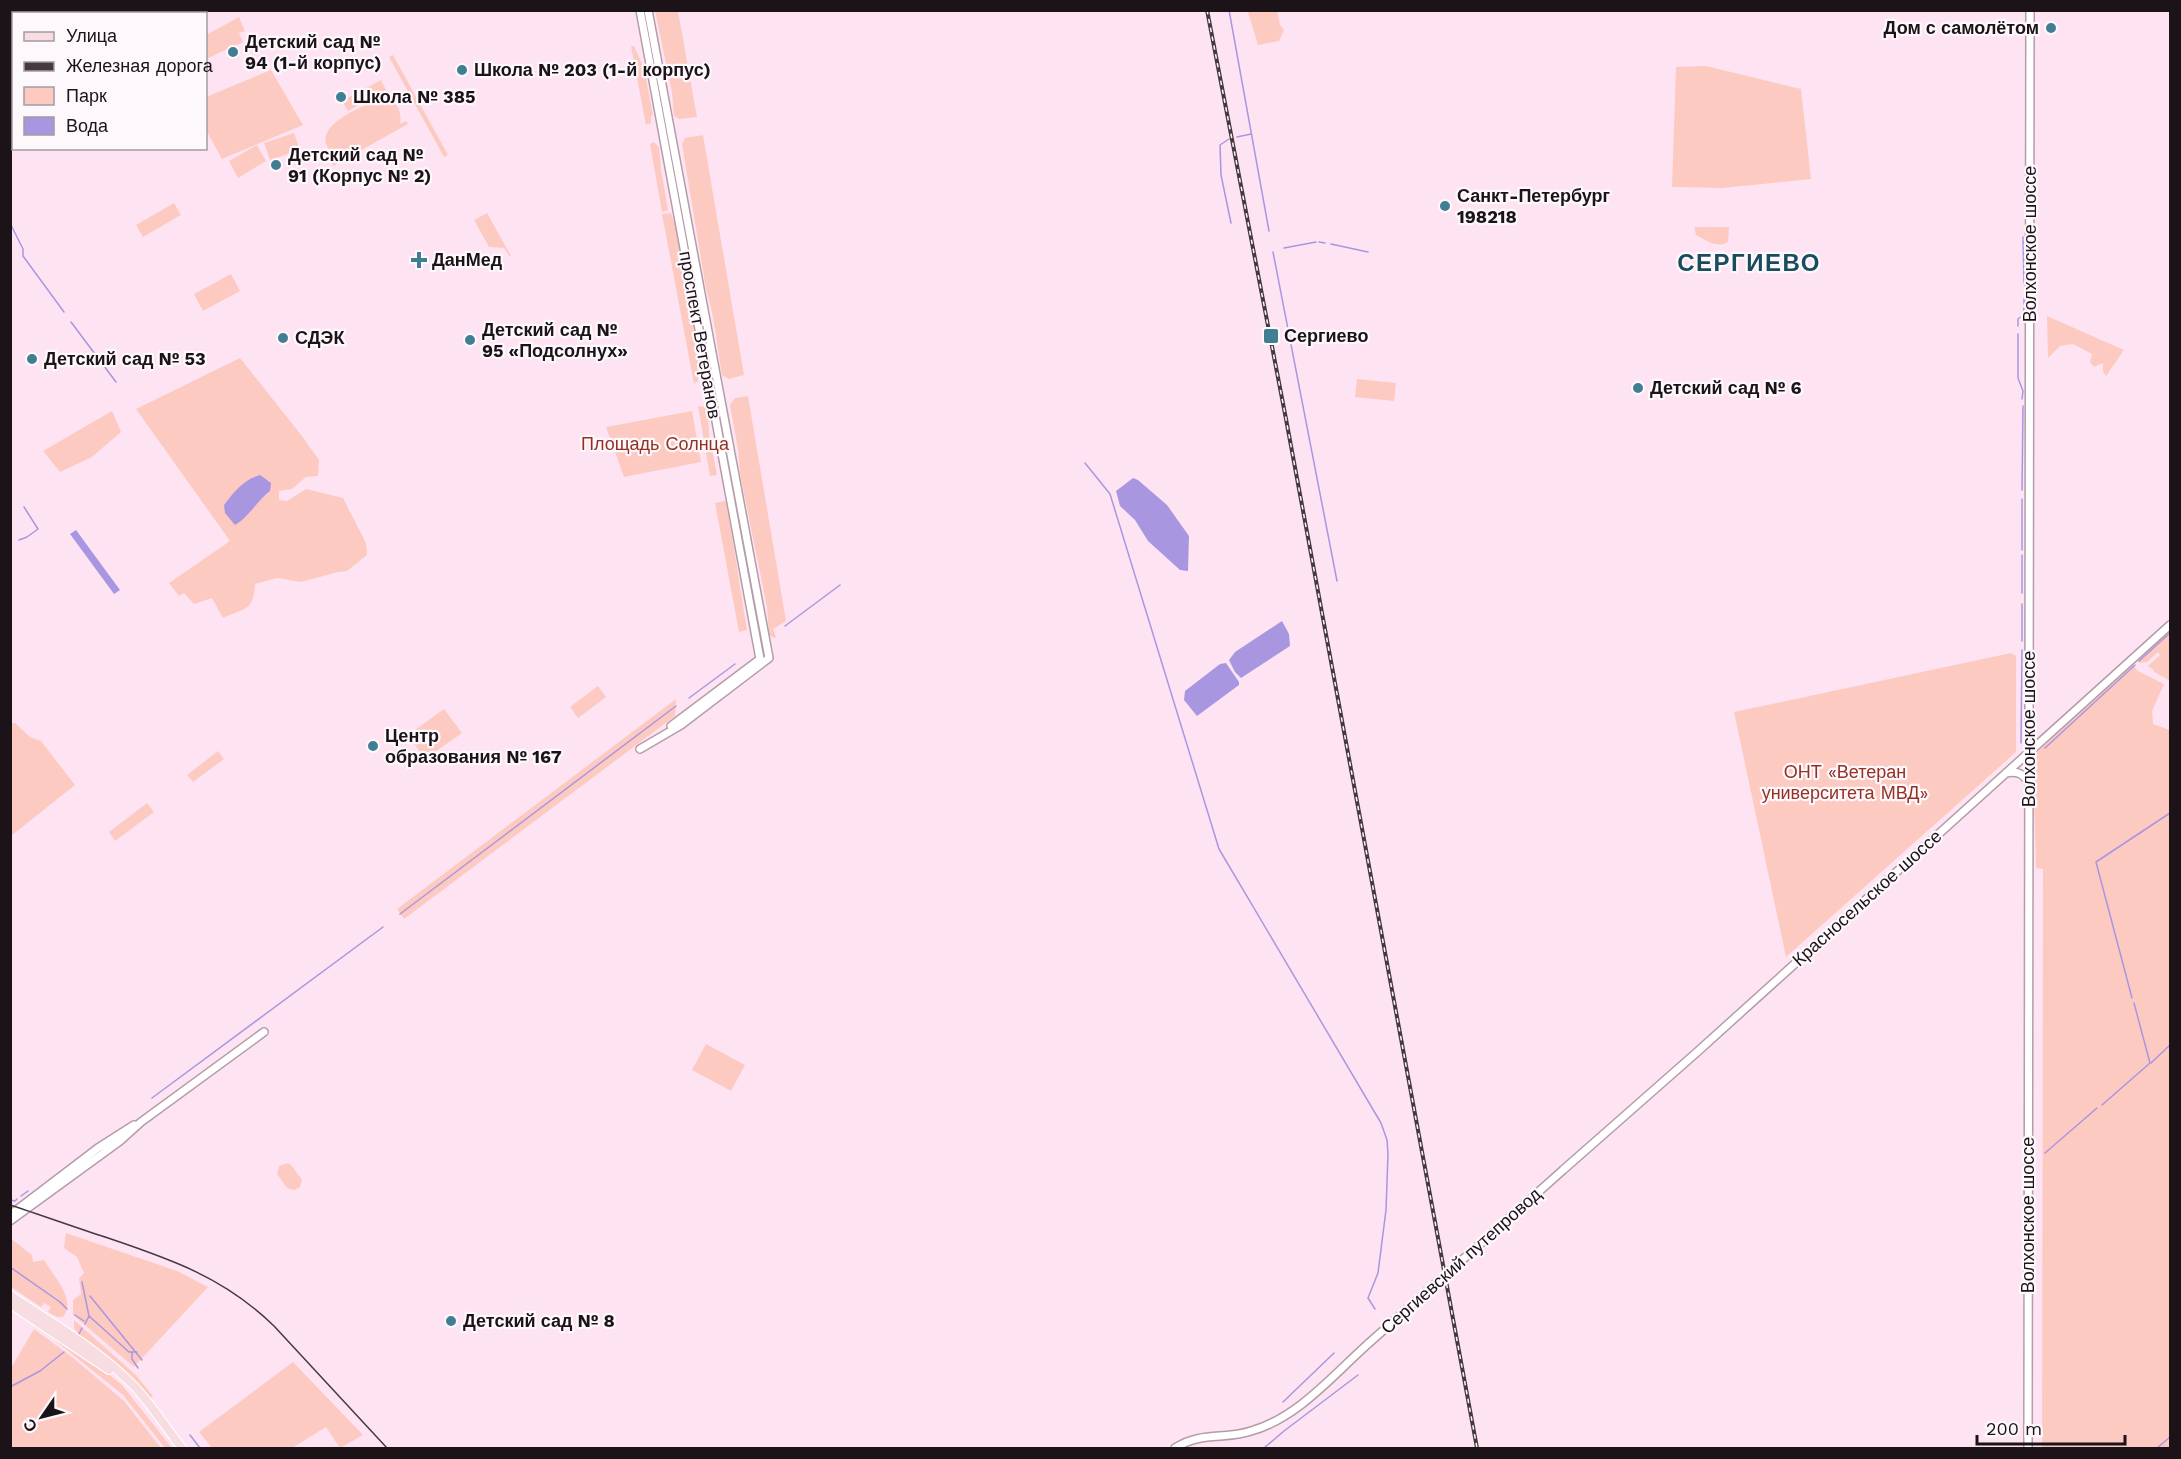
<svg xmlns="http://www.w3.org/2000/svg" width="2181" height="1459" font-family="'Work Sans',sans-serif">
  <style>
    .green { fill: #fdcac1; fill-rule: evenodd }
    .water { fill: #a996e1 }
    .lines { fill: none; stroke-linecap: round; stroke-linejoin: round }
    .stream { stroke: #a996e1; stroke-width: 1.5 }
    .secondary-casing { stroke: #b49ca9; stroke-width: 10 }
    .primary-casing { stroke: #fff; stroke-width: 10 }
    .secondary { stroke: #fff; stroke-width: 7 }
    .primary { stroke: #f7dce1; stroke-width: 8 }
    .tram { stroke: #45393f; stroke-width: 1.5 }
    .rail-casing { stroke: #45393f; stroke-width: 4 }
    .rail { stroke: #fdf8fb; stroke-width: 1.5; stroke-dasharray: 4.5; stroke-linecap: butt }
    .secondary-bridge-casing { stroke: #b49ca9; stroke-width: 10; stroke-linecap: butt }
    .secondary-bridge { stroke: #fff; stroke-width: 7 }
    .poi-dot { fill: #417e94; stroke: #fdf8fb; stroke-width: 2 }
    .labels { text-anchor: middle; stroke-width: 4.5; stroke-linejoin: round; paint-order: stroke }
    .poi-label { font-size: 18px; font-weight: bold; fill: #1c1318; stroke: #fdf8fb; text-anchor: start }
    .street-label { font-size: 18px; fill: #1c1318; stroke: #fdf8fb }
    .park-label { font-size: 18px; fill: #953023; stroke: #fdf8fb }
    .district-label { font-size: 24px; font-weight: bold; letter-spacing: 1.5px; fill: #194c5d; stroke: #fdf8fb }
  </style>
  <rect width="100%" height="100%" fill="#fee4f3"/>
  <!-- green -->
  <path class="green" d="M 1252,10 L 1277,11 L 1280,25 L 1284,30 L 1279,41 L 1258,45 L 1248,12 Z
    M 655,11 L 678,11 L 697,117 L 679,119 L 674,116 L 672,92 Z
    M 239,17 L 245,31 L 239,33 L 243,42 L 206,59 L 206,35 Z
    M 631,46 L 634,46 L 644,68 L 653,115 L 651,116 L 651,123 L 646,125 Z
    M 393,55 L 448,155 L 444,157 L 389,57 Z
    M 1706,66 L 1801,89 L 1811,179 L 1722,188 L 1672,187 L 1676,67 Z
    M 271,70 L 303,125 L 222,159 L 206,130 L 206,97 Z
    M 381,80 L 386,90 L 348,111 L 342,101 Z
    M 378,99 C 394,97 403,109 400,124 L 406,121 L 408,124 L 333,166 L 331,162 L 340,157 C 334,154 329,151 326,144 C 320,122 363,107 378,99 Z
    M 294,133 L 300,150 L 270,160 L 264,143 Z
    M 703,135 L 744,375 L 729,379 L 722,375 C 717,346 715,318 706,289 L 682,144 L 685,138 Z
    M 654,142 L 659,147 L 661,169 L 668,210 L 662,212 L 650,144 Z
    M 257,145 L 266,161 L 238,178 L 229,161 Z
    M 174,203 L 181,215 L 143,237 L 136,225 Z
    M 487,213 L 511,256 L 510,257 L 504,248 L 489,247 L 474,220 Z
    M 671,213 C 689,263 690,319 700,372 L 698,373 L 698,381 L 694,384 L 662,214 Z
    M 1694,227 L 1729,227 L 1728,242 C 1717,249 1706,240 1696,235 Z
    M 231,274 L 240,291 L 203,311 L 194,294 Z
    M 2047,316 L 2124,350 L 2106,376 L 2103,372 L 2103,363 L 2094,367 L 2090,362 L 2092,354 L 2073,344 L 2060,346 L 2048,358 Z
    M 240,358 L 302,436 L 319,460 L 318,476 L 306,477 L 292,489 L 279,491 L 279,500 L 287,501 L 306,489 L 343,498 L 366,543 L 367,555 L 347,571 L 338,572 L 301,582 L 277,578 L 255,584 C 254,611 245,608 223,618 L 212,598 L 194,604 L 184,593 L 179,596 L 169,583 L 230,541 L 136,409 ZM 236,490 L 270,491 L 257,503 L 249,513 L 224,505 Z
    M 1357,379 L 1396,383 L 1394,401 L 1355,397 Z
    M 748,396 L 786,621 L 773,629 L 776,637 L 774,638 L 769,635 L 767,607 L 740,474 L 738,449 L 730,405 L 735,398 Z
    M 698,406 L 705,407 L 708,412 L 709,434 L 717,475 L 710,476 Z
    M 112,411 L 121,432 L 92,457 L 60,472 L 43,451 Z
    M 692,411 L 701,462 L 624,477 L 606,427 Z
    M 724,501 L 726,502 C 734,545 740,588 747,630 L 739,632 L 715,503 Z
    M 2170,631 L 2170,681 L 2153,671 L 2154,670 L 2148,666 L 2160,655 L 2158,652 L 2147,662 L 2139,663 L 2138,660 Z
    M 2011,653 L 2016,656 L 2016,752 L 1786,957 L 1734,712 Z
    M 2133,665 L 2138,671 L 2164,684 L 2152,711 L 2153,724 L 2170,730 L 2170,1448 L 2042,1448 L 2043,869 L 2036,868 L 2033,760 L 2036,753 L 2092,700 Z
    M 598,686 L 606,697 L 578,718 L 570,707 Z
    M 676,699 L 675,716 L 404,919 L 397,909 Z
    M 444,709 L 462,733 L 425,759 L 408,735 Z
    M 11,723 L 15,723 L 30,737 L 41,741 L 75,785 L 11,836 Z
    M 218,751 L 224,759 L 193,782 L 187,775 Z
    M 147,803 L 154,812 L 115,841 L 109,832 Z
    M 706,1044 L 745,1065 L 731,1091 L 692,1070 Z
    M 288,1163 L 292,1166 L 302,1180 L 300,1187 L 294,1190 L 287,1188 L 277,1174 L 279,1166 Z
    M 66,1233 L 177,1271 L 208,1287 L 134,1367 L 73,1315 L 73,1300 L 81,1294 L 79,1278 L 84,1273 L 77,1257 L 64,1248 Z
    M 10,1238 L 32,1255 L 33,1262 L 44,1260 C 53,1276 77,1299 63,1317 L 57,1317 L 48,1312 L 51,1307 L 44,1303 L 41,1307 L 11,1287 Z
    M 74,1320 L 136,1375 L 153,1396 L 151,1398 L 136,1383 L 81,1339 L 74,1328 Z
    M 37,1323 L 93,1361 L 122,1385 L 172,1448 L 165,1448 L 123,1395 L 52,1338 L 35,1327 Z
    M 34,1329 L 72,1357 L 124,1401 L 161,1448 L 126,1447 L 124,1448 L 11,1448 L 11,1368 Z
    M 293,1362 L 363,1435 L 340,1448 L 326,1427 L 292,1448 L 212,1448 L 199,1432 Z"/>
  <!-- water -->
  <path class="water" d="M 260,475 L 271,483 L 270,491 C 257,501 249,517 235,525 L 225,513 L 224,505 C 234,492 243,480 260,475 Z
    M 1133,478 L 1138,480 L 1167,505 L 1189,536 L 1188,571 L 1180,570 L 1148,541 L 1135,520 L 1120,506 L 1116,491 Z
    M 76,530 L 120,590 L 114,594 L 70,534 Z
    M 1282,621 L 1289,634 L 1290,646 L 1241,678 L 1235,672 L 1229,660 L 1235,652 Z
    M 1226,663 L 1239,682 L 1239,685 L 1197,716 L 1184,700 L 1185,691 L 1220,664 Z"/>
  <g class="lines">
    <!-- stream -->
    <path class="stream" d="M 1229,10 L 1269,231
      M 1237,137 L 1251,134
      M 1229,139 L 1220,145 L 1221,175 L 1231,223
      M 10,223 L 23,249 L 23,256 L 64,312
      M 2023,237 L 2024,283
      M 1319,242 L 1325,243
      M 1331,244 L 1368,252
      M 1284,248 L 1316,242
      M 1273,252 L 1337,581
      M 2024,299 L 2024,304
      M 71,322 L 116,382
      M 2018,326 L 2018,319 L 2023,315 L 2024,308
      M 2018,334 L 2018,378 L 2023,391 L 2022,399
      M 1085,463 L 1110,494 L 1219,849 L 1381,1123 L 1387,1140 L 1388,1154 L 1386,1210 L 1378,1273 L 1368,1298 L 1375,1309
      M 2022,490 L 2023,406
      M 19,540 L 27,537 L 38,529 L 24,507
      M 2022,550 L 2022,499
      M 2022,593 L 2022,555
      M 2022,604 L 2022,641
      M 785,626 L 840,585
      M 2139,661 L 2170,633
      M 689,698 L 735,664
      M 2021,743 L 2022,650
      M 2045,748 L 2135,665
      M 400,914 L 676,706
      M 2132,998 L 2096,862 L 2170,813
      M 2151,1063 L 2170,1045
      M 152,1098 L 383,927
      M 2102,1105 L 2150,1063 L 2134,1003
      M 2045,1153 L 2097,1108
      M 21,1196 L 28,1191
      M 10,1200 L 15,1201 L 17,1199
      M 10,1267 L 60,1302 L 67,1309
      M 82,1282 L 89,1316 L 85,1324
      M 90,1296 L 142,1360
      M 75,1315 L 84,1321
      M 89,1316 L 129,1352 L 137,1352
      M 79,1334 L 82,1328
      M 132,1353 L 132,1359 L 138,1368
      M 10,1387 L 40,1371 L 64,1352
      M 1283,1402 L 1334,1353
      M 190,1435 L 200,1448
      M 1264,1448 L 1284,1431 L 1358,1375
      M 2157,1448 L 2170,1437"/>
    <defs>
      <path id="secondary" d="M 640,10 L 760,659 L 671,726
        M 640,749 L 681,725 L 769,658 L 648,10
        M 2006,773 C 2017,771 2023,773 2029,783
        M 1563,1170 L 1696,1053 L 2170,625
        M 10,1215 L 98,1148 L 134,1125
        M 10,1221 L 120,1141 L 141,1122 L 264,1032
        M 1175,1448 C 1202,1431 1224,1440 1251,1431 C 1298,1418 1334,1374 1369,1343
        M 2028,1448 L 2030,10"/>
      <path id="primary" d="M 10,1295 C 52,1323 98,1349 134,1386 C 152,1405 166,1428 182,1448
        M 10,1304 L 109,1370"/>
    </defs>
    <!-- secondary casing -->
    <use href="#secondary" class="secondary-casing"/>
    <!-- primary casing -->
    <use href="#primary" class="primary-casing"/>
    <!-- secondary -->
    <use href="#secondary" class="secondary"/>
    <!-- primary -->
    <use href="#primary" class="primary"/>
    <!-- tram -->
    <path class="tram" d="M 10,1205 C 41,1215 71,1226 102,1236 C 167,1258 223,1276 274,1326 L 387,1448"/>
    <defs>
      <path id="rail" d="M 1207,10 L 1286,419 L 1477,1448"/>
    </defs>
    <!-- rail casing -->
    <use href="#rail" class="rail-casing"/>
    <!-- rail -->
    <use href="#rail" class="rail"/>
    <defs>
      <path id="secondary-bridge" d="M 1369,1343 L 1563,1170"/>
    </defs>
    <!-- secondary-bridge casing -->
    <use href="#secondary-bridge" class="secondary-bridge-casing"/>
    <!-- secondary-bridge -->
    <use href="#secondary-bridge" class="secondary-bridge"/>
  </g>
  <!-- markers -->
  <g class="poi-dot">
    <circle cx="2051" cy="28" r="6"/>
    <circle cx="233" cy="52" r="6"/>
    <circle cx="462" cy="70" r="6"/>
    <circle cx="341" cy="97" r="6"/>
    <circle cx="276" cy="165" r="6"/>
    <circle cx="1445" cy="206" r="6"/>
    <path d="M416 251h6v6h6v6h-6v6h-6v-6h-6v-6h6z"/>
    <rect x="1263" y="328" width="16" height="16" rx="3"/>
    <circle cx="283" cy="338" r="6"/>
    <circle cx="470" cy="340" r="6"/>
    <circle cx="32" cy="359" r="6"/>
    <circle cx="1638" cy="388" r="6"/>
    <circle cx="373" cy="746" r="6"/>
    <circle cx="451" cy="1321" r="6"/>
  </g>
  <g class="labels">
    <!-- poi labels -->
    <g class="poi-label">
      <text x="2039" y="34" text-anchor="end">Дом с самолётом</text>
      <text x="245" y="48">Детский сад №<tspan x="245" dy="21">94 (1-й корпус)</tspan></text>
      <text x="474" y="76">Школа № 203 (1-й корпус)</text>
      <text x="353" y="103">Школа № 385</text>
      <text x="288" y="161">Детский сад №<tspan x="288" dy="21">91 (Корпус № 2)</tspan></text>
      <text x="1457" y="202">Санкт-Петербург<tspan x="1457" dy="21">198218</tspan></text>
      <text x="432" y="266">ДанМед</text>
      <text x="482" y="336">Детский сад №<tspan x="482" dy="21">95 «Подсолнух»</tspan></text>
      <text x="1284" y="342">Сергиево</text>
      <text x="295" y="344">СДЭК</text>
      <text x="44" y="365">Детский сад № 53</text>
      <text x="1650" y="394">Детский сад № 6</text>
      <text x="385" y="742">Центр<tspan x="385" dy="21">образования № 167</tspan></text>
      <text x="463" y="1327">Детский сад № 8</text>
    </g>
    <!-- street labels -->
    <g class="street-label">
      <text transform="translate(2030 244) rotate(-90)" y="6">Волхонское шоссе</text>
      <text transform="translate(700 335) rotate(80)" y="6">проспект Ветеранов</text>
      <text transform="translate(2029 729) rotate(-90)" y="6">Волхонское шоссе</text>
      <text transform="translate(1867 898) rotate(-42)" y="6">Красносельское шоссе</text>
      <text transform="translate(2028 1215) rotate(-90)" y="6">Волхонское шоссе</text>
      <text transform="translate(1461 1261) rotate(-42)" y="6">Сергиевский путепровод</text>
    </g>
    <!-- park labels -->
    <g class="park-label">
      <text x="655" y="450">Площадь Солнца</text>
      <text x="1845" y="778">ОНТ «Ветеран<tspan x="1845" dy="21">университета МВД»</tspan></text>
    </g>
    <!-- district labels -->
    <g class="district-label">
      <text x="1749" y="271">СЕРГИЕВО</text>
    </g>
  </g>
  <!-- border -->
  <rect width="2181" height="1459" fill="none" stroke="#1c1318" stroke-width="24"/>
  <!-- legend -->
  <rect x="12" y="12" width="195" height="138" fill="#fdf8fb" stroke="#a39ca0" stroke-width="1.5"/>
  <rect x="24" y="32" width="30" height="9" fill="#f7dce1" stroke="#a39ca0" stroke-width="1.5"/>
  <text x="66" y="42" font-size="18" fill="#1c1318">Улица</text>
  <rect x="24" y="62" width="30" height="9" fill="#45393f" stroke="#a39ca0" stroke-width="1.5"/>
  <text x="66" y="72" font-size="18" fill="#1c1318">Железная дорога</text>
  <rect x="24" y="87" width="30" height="18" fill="#fdcac1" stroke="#a39ca0" stroke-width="1.5"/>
  <text x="66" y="102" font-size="18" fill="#1c1318">Парк</text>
  <rect x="24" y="117" width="30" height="18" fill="#a996e1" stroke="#a39ca0" stroke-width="1.5"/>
  <text x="66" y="132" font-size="18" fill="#1c1318">Вода</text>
  <!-- north arrow -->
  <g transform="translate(42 1417) rotate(235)" stroke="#fdf8fb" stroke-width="4.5" paint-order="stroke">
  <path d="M0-4.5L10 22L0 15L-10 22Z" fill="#1c1318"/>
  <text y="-9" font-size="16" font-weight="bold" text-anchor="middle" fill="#1c1318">С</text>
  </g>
  <!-- scale -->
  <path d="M1977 1435v9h148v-9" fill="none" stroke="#1c1318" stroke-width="3"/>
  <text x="1986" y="1435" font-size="18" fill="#1c1318" stroke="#fdf8fb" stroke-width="4.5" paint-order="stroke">200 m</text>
</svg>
